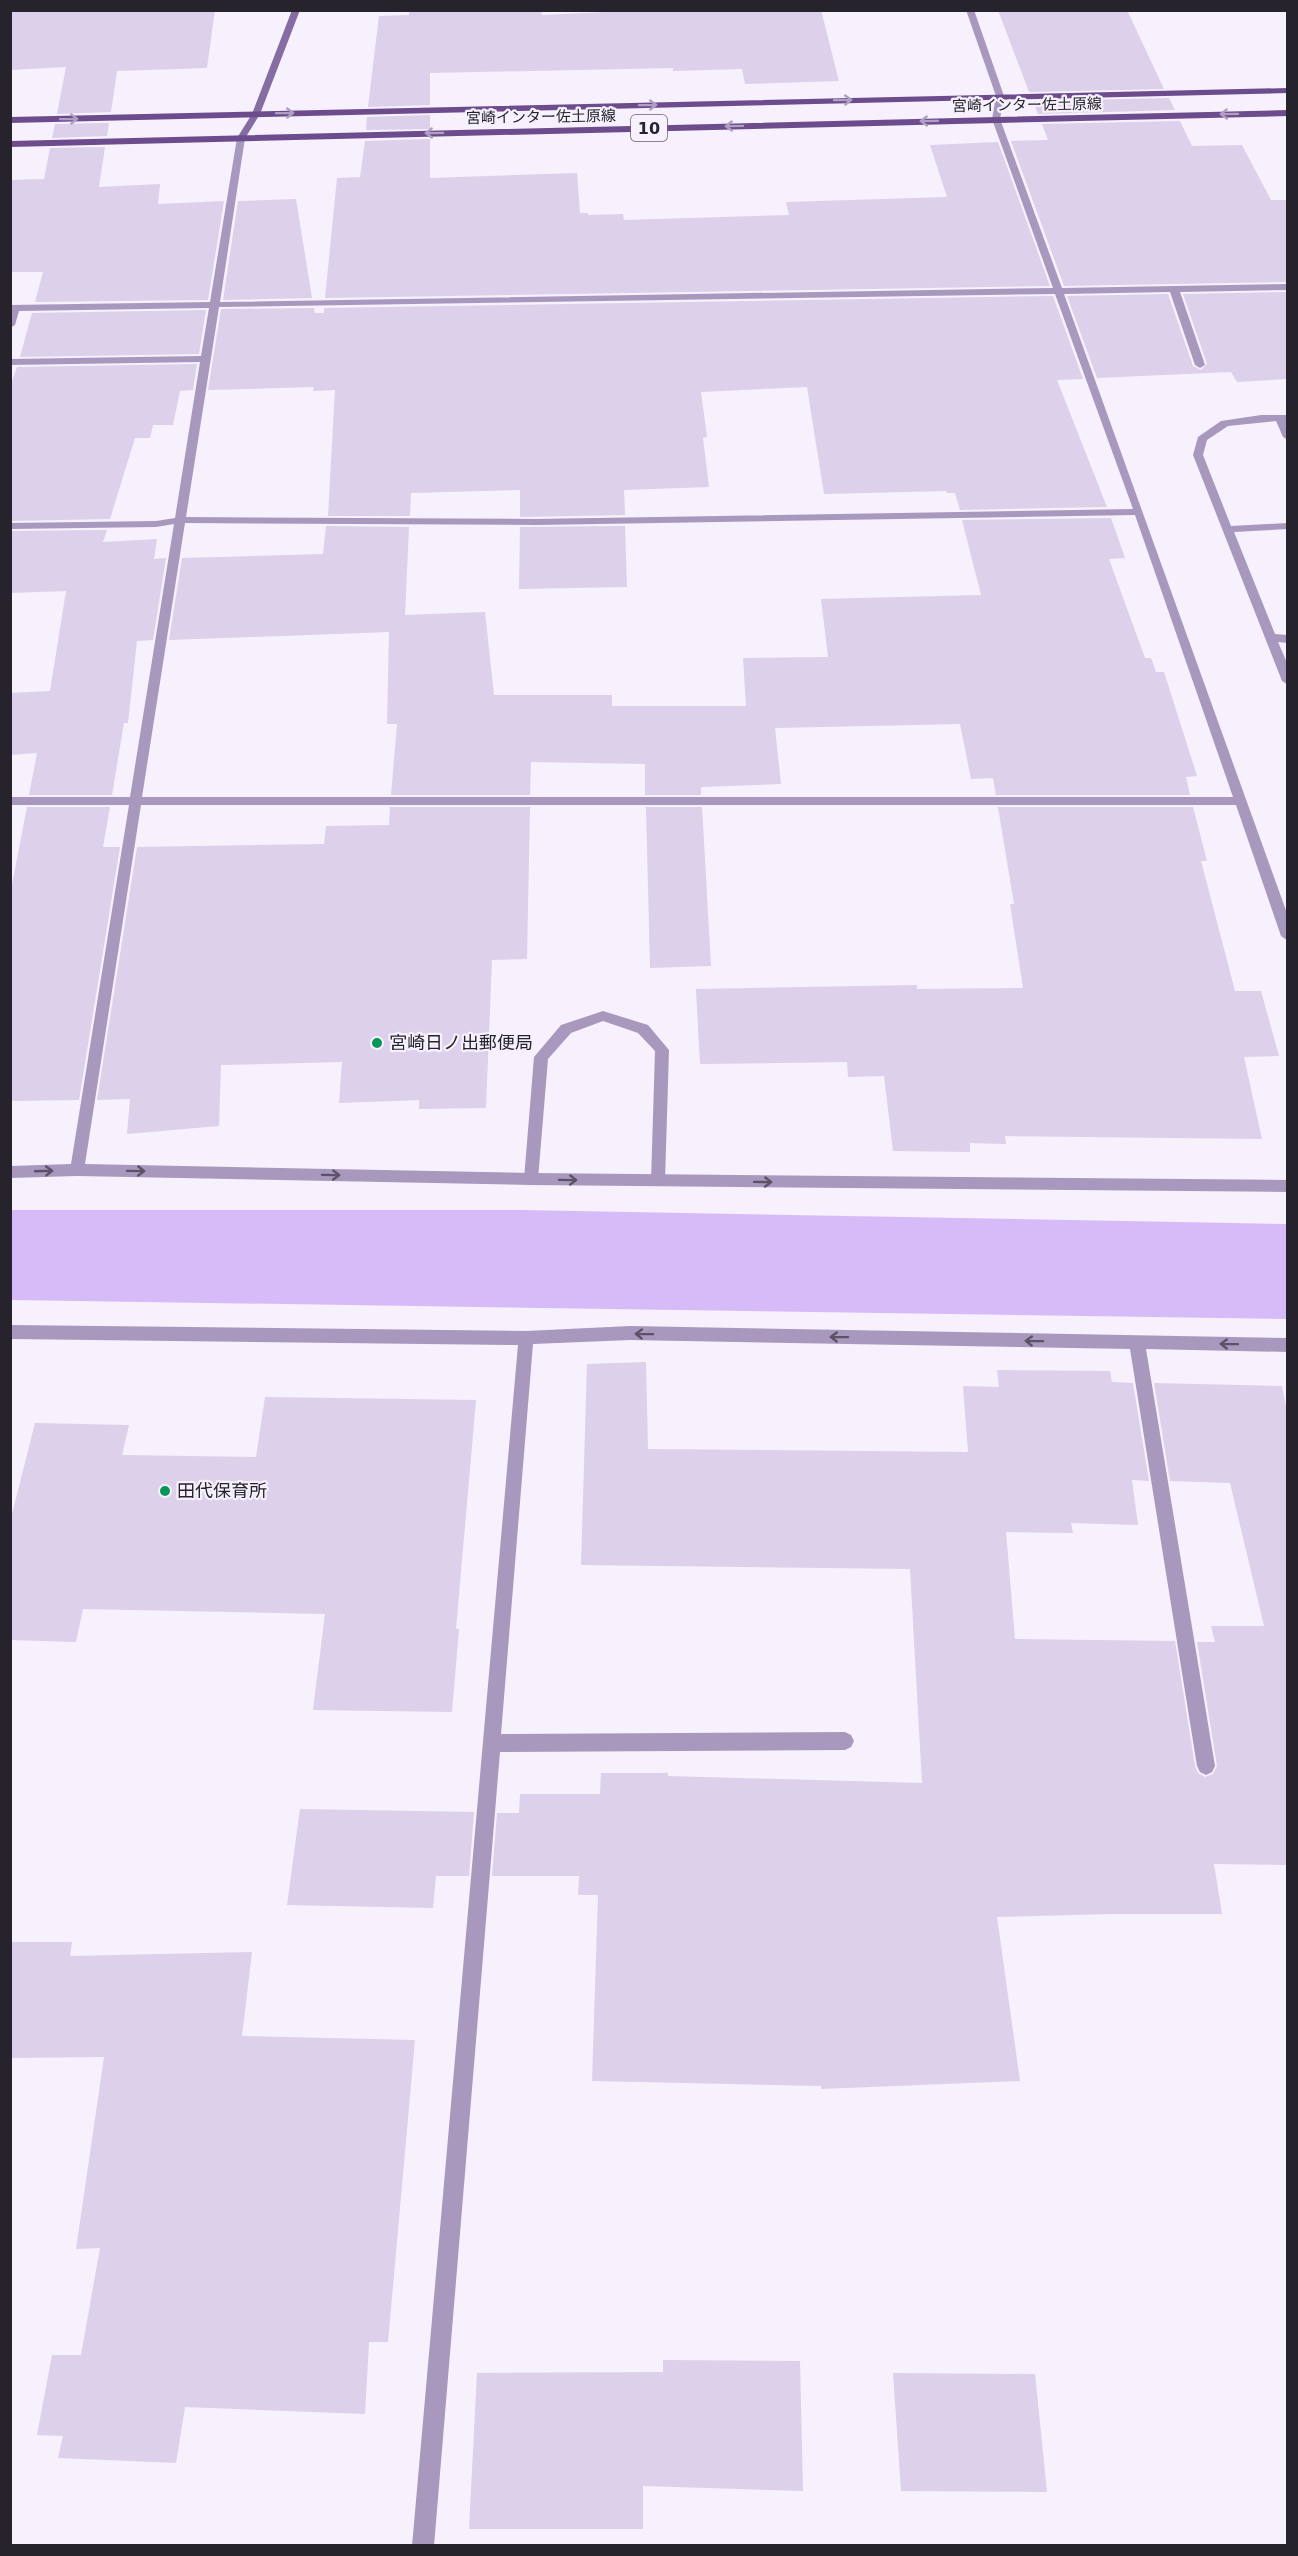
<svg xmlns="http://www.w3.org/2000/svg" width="1298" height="2556" font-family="'DejaVu Sans','Noto Sans JP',sans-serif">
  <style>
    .green { fill: #d7bbf8 }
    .building { fill: #dcd0eb }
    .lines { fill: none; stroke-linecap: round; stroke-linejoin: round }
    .lane { fill: #a998bd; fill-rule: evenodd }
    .street { fill: #a998bd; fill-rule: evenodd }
    .secondary { fill: #856ca2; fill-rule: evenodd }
    .primary { fill: #6c4c8d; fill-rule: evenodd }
    .oneway { stroke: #b19ec4 }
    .oneway2 { stroke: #5b5267 }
    .poi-dot { fill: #069656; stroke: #f6f1fc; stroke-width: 2 }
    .labels { text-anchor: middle; stroke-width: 4.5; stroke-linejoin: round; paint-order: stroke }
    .far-street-label { font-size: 15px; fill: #27232d; stroke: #f6f1fc }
    .shield { fill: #f6f1fc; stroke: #65616b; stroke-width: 1.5 }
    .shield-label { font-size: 16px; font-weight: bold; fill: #27232d }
    .poi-label { font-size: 18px; fill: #27232d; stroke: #f6f1fc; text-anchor: start }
  </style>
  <rect width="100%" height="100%" fill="#f6f1fc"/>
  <!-- green -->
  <path class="green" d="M 11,1210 L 523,1210 L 1287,1224 L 1287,1319 L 11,1300 Z"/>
  <!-- building -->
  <path class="building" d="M 10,10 L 215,10 L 207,68 L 117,71 L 111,112 L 57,114 L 66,67 L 10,70 Z
    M 409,10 L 541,10 L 542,15 L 648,10 L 821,10 L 839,81 L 745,84 L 742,69 L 673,71 L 673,68 L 430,73 L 430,105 L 368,107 L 379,16 L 409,15 Z
    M 998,10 L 1127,10 L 1164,89 L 1029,92 Z
    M 1169,98 L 1175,110 L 1038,114 L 1033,101 Z
    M 430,115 L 430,129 L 366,130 L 367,117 Z
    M 1180,121 L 1192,146 L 1242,145 L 1271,200 L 1287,200 L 1287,282 L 1064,286 L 1011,141 L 1048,140 L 1042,124 Z
    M 109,123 L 107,136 L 52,138 L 55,124 Z
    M 430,139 L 430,178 L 577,173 L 580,213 L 588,213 L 588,215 L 623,214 L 624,220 L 789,215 L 786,202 L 947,197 L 930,145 L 998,142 L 1050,286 L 325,298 L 337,178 L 360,177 L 365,141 Z
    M 105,147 L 99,187 L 160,184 L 158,204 L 224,201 L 208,300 L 35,302 L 43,272 L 10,272 L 10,180 L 44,179 L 50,148 Z
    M 296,199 L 312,298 L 223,300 L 238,201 Z
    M 1287,292 L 1287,379 L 1237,382 L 1231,372 L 1097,378 L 1067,296 L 1168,294 L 1193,366 L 1201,370 L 1207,364 L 1183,294 Z
    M 1053,296 L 1083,379 L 1057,380 L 1107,507 L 960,510 L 955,493 L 947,493 L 946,491 L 824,494 L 807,387 L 701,392 L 707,437 L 703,438 L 709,487 L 624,490 L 625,515 L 520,517 L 520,490 L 411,493 L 410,516 L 328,516 L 335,390 L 313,391 L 314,387 L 208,390 L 221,309 L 314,308 L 315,313 L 324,313 L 324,308 Z
    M 206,310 L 199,354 L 20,357 L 32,313 Z
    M 197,364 L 193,390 L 180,391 L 173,425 L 153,425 L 150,438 L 135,438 L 110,519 L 10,521 L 10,387 L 17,367 Z
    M 1111,518 L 1125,558 L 1109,559 L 1145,658 L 1151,658 L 1156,672 L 1164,672 L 1197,776 L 1186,777 L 1190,795 L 996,795 L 993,778 L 971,779 L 960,724 L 775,728 L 781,784 L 701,787 L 701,795 L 645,795 L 645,764 L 531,762 L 530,795 L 391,795 L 397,724 L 387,724 L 389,632 L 169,640 L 182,558 L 323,554 L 326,526 L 409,527 L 405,615 L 485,612 L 494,695 L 612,695 L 612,706 L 746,706 L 743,658 L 828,657 L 821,599 L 981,595 L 962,520 Z
    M 625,526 L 627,587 L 519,589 L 520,527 Z
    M 107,530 L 103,542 L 157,539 L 154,559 L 166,558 L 153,640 L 137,641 L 128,723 L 124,723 L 112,795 L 29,795 L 37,753 L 10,755 L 10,693 L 50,691 L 66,591 L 10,593 L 10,531 Z
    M 27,807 L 110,807 L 103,847 L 120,847 L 79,1100 L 10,1101 L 10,895 Z
    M 390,807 L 530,807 L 527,959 L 492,960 L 486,1108 L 419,1109 L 419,1100 L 339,1103 L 342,1062 L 221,1065 L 219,1126 L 127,1134 L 130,1099 L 97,1100 L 137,847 L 324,844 L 326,826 L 389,825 Z
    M 646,807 L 702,807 L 711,966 L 650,968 Z
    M 998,807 L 1193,807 L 1207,861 L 1201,861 L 1235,991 L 1261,991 L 1279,1056 L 1244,1057 L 1262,1139 L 1005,1136 L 1006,1144 L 970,1143 L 970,1152 L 893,1151 L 884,1076 L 848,1077 L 847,1062 L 700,1064 L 696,989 L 917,985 L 917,989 L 1023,988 L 1010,904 L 1014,904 Z
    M 646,1362 L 648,1449 L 968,1452 L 963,1386 L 999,1387 L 997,1370 L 1110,1371 L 1112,1382 L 1133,1383 L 1149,1481 L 1132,1480 L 1138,1525 L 1071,1523 L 1073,1533 L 1006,1532 L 1015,1639 L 1175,1641 L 1195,1766 L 1198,1773 L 1205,1777 L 1213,1774 L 1217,1766 L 1197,1642 L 1215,1642 L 1211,1626 L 1264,1626 L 1230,1483 L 1170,1481 L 1154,1383 L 1282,1386 L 1287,1412 L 1287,1865 L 1214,1864 L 1222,1914 L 1111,1914 L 997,1917 L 1020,2081 L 821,2089 L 821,2086 L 592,2081 L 598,1895 L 578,1895 L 579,1876 L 492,1876 L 497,1813 L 519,1813 L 520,1794 L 600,1794 L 601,1773 L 668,1773 L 668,1776 L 922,1783 L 910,1569 L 581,1565 L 587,1364 Z
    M 265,1397 L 476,1400 L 456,1629 L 459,1629 L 452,1712 L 313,1710 L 325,1614 L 83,1609 L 76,1642 L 10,1640 L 10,1522 L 35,1423 L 129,1425 L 122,1455 L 256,1457 Z
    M 300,1809 L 474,1812 L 469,1876 L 436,1876 L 433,1908 L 287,1905 Z
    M 10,1942 L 72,1942 L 70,1956 L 252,1952 L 242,2036 L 415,2040 L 388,2342 L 369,2342 L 365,2414 L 185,2407 L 176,2463 L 58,2458 L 63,2436 L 37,2435 L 52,2355 L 81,2355 L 100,2248 L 76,2249 L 104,2057 L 10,2058 Z
    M 663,2360 L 800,2361 L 803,2491 L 643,2486 L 643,2529 L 469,2529 L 477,2373 L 663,2372 Z
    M 893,2373 L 1035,2374 L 1047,2492 L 901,2491 Z"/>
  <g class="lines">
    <!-- lane -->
    <path class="lane" d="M 1261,415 L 1288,415 L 1288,440 L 1283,437 L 1276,421 L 1228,426 L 1207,440 L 1203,455 L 1231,526 L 1288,523 L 1288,529 L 1234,532 L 1275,634 L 1288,635 L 1288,643 L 1278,642 L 1288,665 L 1288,685 L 1282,681 L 1193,455 L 1198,437 L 1221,421 Z
      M 603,1011 L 648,1025 L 669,1050 L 665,1181 L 663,1185 L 653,1185 L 651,1181 L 655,1051 L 638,1033 L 603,1021 L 571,1033 L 548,1059 L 538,1179 L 536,1183 L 526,1183 L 524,1179 L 534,1057 L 561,1025 Z"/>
    <!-- street -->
    <path class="street" d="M 966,10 L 974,10 L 1004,96 L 1000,119 L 1062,288 L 1288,284 L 1288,290 L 1180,292 L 1205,365 L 1200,368 L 1195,365 L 1170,292 L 1064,294 L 1288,916 L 1288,941 L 1281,936 L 1236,805 L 141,805 L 85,1164 L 531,1173 L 1288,1180 L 1288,1192 L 531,1185 L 77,1176 L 10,1178 L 10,1166 L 71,1164 L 129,805 L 10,805 L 10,797 L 130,797 L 174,524 L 156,527 L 10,529 L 10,523 L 156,521 L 175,518 L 200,362 L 10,365 L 10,359 L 201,356 L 209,308 L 19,311 L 15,325 L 10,328 L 10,305 L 210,302 L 237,138 L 241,135 L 245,138 L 220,302 L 1053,288 L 992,119 L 996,96 ZM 1055,294 L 1133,509 L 536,519 L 186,517 L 219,307 ZM 1135,515 L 1233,797 L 142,797 L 185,523 L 536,525 Z
      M 10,1325 L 526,1331 L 630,1326 L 1288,1338 L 1288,1352 L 1146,1349 L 1215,1766 L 1212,1772 L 1206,1775 L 1200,1772 L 1197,1766 L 1130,1349 L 630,1340 L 533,1344 L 501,1734 L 845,1732 L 851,1735 L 854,1741 L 851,1747 L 845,1750 L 500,1752 L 434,2546 L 412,2546 L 518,1345 L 10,1339 Z"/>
    <!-- secondary -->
    <path class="secondary" d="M 292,10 L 300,10 L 260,114 L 244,140 L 238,140 L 237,138 L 252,114 Z"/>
    <!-- primary -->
    <path class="primary" d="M 1288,88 L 1288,93 L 10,123 L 10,117 Z
      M 1288,110 L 1288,116 L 10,147 L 10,141 Z"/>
  </g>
  <!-- one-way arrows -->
  <defs><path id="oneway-shaft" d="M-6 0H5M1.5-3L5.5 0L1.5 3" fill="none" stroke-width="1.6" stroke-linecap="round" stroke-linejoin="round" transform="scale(1.5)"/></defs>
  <g class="oneway">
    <use href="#oneway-shaft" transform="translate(843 100) rotate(-1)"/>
    <use href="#oneway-shaft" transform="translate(648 105) rotate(-1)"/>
    <use href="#oneway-shaft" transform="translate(285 113) rotate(-1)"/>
    <use href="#oneway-shaft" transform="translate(1229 114) rotate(179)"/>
    <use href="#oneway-shaft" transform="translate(69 119) rotate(-1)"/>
    <use href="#oneway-shaft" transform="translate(929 121) rotate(179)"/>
    <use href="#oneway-shaft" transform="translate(734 126) rotate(179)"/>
    <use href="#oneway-shaft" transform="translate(434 133) rotate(179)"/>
  </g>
  <g class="oneway2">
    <use href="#oneway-shaft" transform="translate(44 1171) rotate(-2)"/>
    <use href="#oneway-shaft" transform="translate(136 1171) rotate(1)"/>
    <use href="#oneway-shaft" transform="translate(331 1175) rotate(1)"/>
    <use href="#oneway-shaft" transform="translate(568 1180) rotate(1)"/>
    <use href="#oneway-shaft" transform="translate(763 1182) rotate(1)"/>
    <use href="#oneway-shaft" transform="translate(644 1334) rotate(-179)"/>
    <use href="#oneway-shaft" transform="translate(839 1337) rotate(-179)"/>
    <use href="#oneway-shaft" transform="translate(1034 1341) rotate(-179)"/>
    <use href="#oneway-shaft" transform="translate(1229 1344) rotate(-179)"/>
  </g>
  <!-- markers -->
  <g class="poi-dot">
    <circle cx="377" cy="1043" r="6"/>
    <circle cx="165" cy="1491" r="6"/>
  </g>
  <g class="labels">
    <!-- far-street labels -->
    <g class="far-street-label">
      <text transform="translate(1027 105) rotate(-1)" y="5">宮崎インター佐土原線</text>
      <text transform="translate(541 117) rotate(-1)" y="5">宮崎インター佐土原線</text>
    </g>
    <!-- shield labels -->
    <rect class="shield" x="631" y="115" width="36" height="26" rx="4.5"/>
    <g class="shield-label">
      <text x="649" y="134">10</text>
    </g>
    <!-- poi labels -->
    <g class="poi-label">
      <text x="389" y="1049">宮崎日ノ出郵便局</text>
      <text x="177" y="1497">田代保育所</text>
    </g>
  </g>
  <!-- border -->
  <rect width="1298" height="2556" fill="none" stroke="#27232d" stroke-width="24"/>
</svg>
